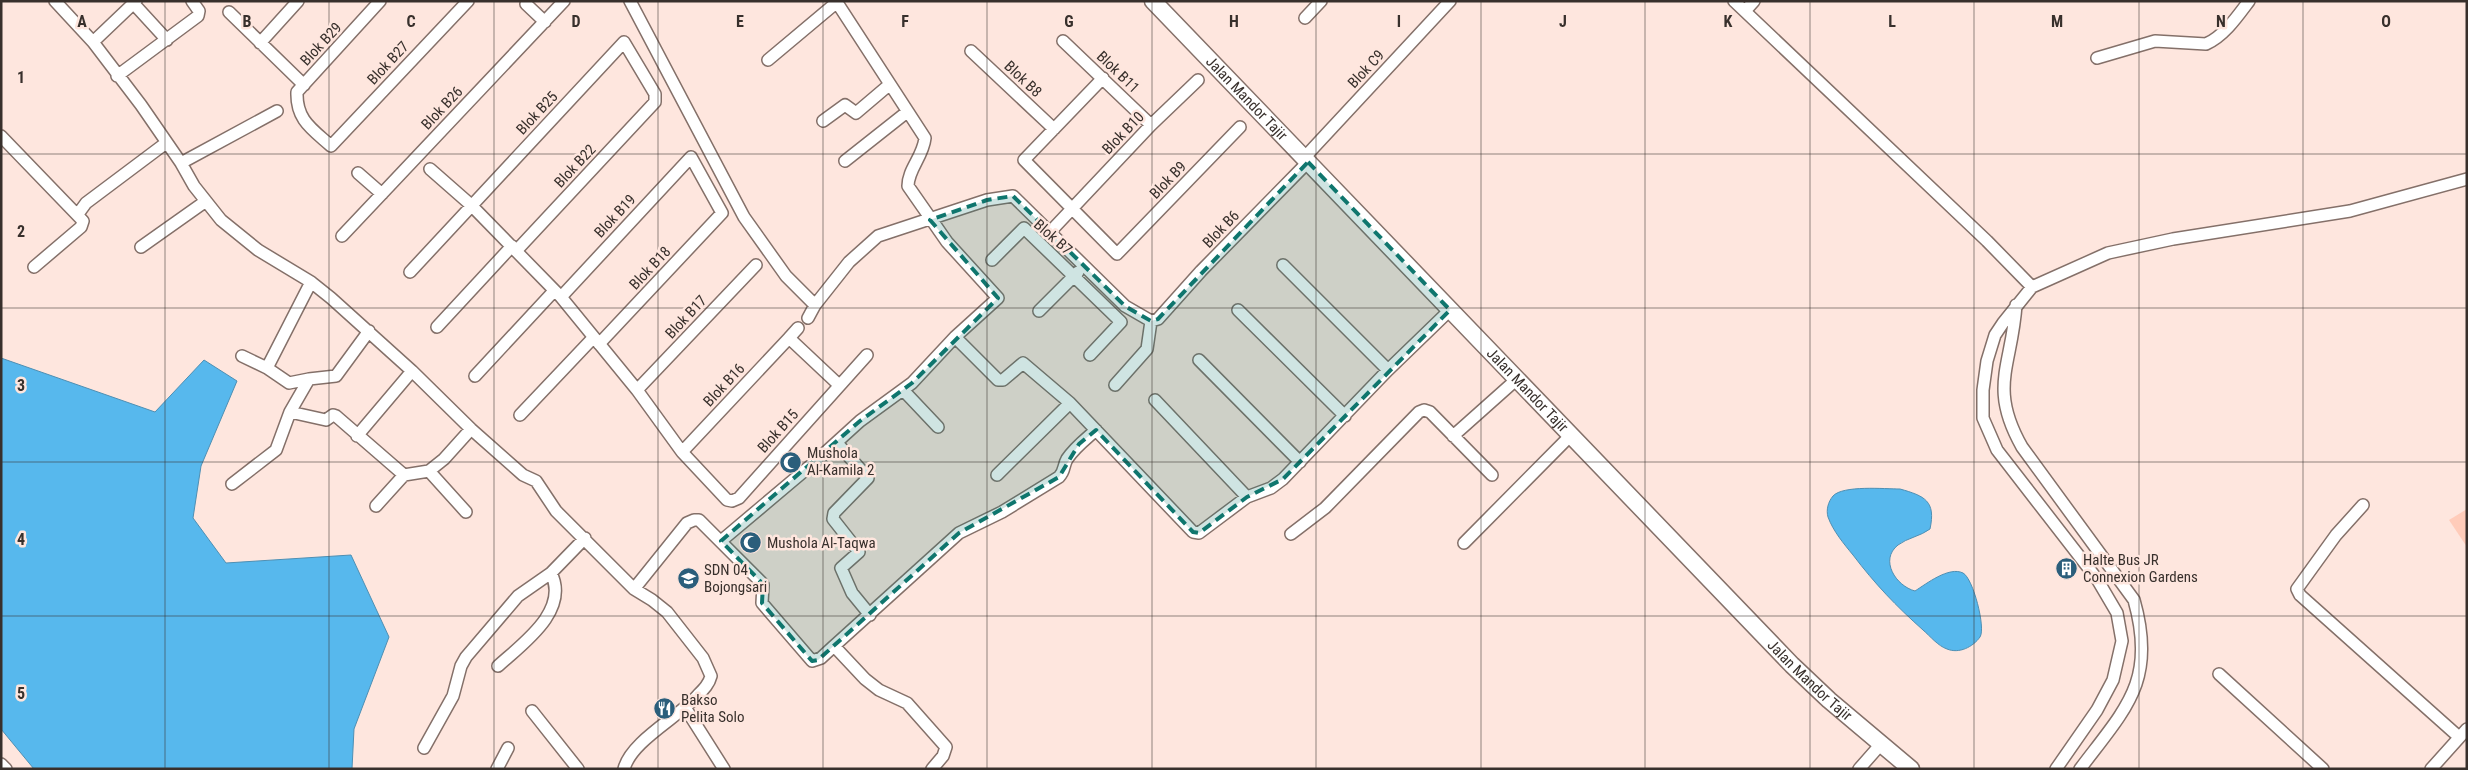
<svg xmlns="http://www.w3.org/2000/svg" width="2468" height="770" font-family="'Roboto Condensed',sans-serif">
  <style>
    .green { fill: #ffccba }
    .water { fill: #57b8ed; stroke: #4e8fb3 }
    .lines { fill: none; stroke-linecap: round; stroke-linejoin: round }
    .street-casing { stroke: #847069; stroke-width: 14 }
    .secondary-casing { stroke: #847069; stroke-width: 19 }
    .street { stroke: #fff; stroke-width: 11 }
    .secondary { stroke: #fff; stroke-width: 16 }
    .marked { fill: #0f766e; fill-opacity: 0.2; stroke: #0f766e; stroke-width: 4; stroke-dasharray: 10 6; stroke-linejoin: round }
    .grid { fill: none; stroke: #38302c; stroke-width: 1; stroke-opacity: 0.55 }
    .labels { text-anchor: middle; stroke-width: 5; stroke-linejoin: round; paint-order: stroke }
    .street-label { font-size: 15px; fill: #38302c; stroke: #fee6de }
    .poi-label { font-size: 15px; fill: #38302c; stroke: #fee6de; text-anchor: start }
    .grid-label { font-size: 16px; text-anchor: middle; font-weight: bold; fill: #38302c; stroke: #fee6de; stroke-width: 5; stroke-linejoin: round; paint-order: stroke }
  </style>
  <rect width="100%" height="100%" fill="#fee6de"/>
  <!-- green -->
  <path class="green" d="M 2467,509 L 2467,547 L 2449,520 Z"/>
  <!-- water -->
  <path class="water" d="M 1,358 L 155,412 L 204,360 L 237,381 L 201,466 L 193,518 L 226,563 L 351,555 L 389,637 L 354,729 L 352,769 L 34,769 L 1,729 Z
    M 1900,489 C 1925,496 1936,501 1930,529 C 1921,536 1907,538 1898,545 C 1879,560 1896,586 1915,591 C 1926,584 1949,566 1963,573 C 1973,578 1986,628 1980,637 C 1973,647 1959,654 1947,649 C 1938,646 1930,636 1923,630 C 1896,606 1875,584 1853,555 C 1844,544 1833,531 1828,517 C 1826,510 1828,502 1833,496 C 1843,485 1885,489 1900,489 Z"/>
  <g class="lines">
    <defs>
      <path id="street" d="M 55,1 L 93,42 L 141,105 L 181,163 L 194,186 L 221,220 L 258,250 L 311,282 L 331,298 L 412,371 L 471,429 L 523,475 L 536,481 L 556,511 L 634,589 L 652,600 L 667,612 L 703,658 L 711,676 C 709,684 704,689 698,695 C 679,717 631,741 624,769
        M 380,1 L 297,92 C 296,120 312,129 331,146 L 468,1
        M 630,1 L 744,217 L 786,276 L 815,305 L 808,318
        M 1734,1 L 1987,241 L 2032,287
        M 134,4 L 167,40
        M 526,4 L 545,22
        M 1745,11 L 1754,1
        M 229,12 L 304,85
        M 1305,18 L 1321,1
        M 1063,41 L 1151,125
        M 93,42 L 136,1
        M 260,43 L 298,1
        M 971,51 L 1054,129
        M 2097,58 L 2155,41 L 2206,44 C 2224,36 2237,17 2249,1
        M 768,60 L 836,3
        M 117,76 L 198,16 L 199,11 L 192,1
        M 1103,78 L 1024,160 L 1117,254 L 1240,127
        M 823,121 L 845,105 L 856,113 L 889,85
        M 1,136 L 83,221 L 81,227 L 34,267
        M 1304,158 L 1450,1
        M 845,161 L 907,112
        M 181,163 L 277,111
        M 430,169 L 471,205 L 561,297 L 637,390 L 682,452 L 727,500 L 732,501 L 739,498 L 867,355
        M 358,173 L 382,194
        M 78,214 L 86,203 L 166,143
        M 1050,232 L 1151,125 L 1198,80
        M 342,236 L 564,1
        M 141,247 L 206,201
        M 992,260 L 1024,228 L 1121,322 L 1090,355
        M 1283,265 L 1388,370
        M 410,272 L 624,42 L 655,94 L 655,102 L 517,250
        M 561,297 L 691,157 L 722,213 L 599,344
        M 815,305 L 849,262 L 878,236 L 987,200 L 1013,196 L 1125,306 L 1151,321 L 1158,319 L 1201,271 L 1308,162
        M 2016,305 C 2012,366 1988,387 2022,447 L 2134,600 C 2157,681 2126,708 2080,769
        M 1238,310 L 1345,416
        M 1039,311 L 1078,272
        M 437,327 L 512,246
        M 798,328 L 789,338 L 839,385
        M 955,337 L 998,380 L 1003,380 L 1023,363 L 1070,403
        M 242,356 L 267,368
        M 1199,360 L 1300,462
        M 475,376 L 554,291
        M 309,379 L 336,376 L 369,331
        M 1115,385 L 1147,349 L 1151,321
        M 637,390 L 756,265
        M 903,390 L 938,427
        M 1155,400 L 1247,497
        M 290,412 L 326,420 L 333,415 L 336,416 L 404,475
        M 520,415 L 593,338
        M 357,436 L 412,371
        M 1453,436 L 1517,379
        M 837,443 L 868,478 L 834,513 L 833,519 L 859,552 L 841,568 L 852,593 L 870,615
        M 682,452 L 789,338
        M 429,471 L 466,512
        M 997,475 L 1070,403 L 1193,532 L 1199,533 L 1247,497 L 1271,488 L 1283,479 L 1388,370 L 1450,310
        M 232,484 L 276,450 L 290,412 L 309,379 L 289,383 L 267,368 L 311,282
        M 2363,505 L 2336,535 L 2297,589 L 2300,595 L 2459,737
        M 376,506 L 404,475 L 429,471 L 444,459 L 471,429
        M 1291,534 L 1325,508 L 1419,412 L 1424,410 L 1430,412 L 1492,475
        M 721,541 L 816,461 L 860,421 L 912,383 L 955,337 L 998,298 L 947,242 L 908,186 C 908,169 923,157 925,138 L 836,1
        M 1464,543 L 1571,435
        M 634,589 L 687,523 L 694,520 L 699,520 L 761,582 L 763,585 L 762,603 L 812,661 L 821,658 L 834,646 L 865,679 L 879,690 L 907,703 L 946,747 L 943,756 L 932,769
        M 834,646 L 959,533 L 1002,512 L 1059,477 C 1065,471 1063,466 1067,459 C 1075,447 1086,439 1096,430
        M 498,666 C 522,644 570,611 551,573 L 585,538
        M 2219,674 L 2323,769
        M 686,709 L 724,769
        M 532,711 L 578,769
        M 424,748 L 453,696 L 461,666 L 466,657 L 518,596 L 551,573
        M 1,764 L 6,769
        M 497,769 L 508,748
        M 1859,769 L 1881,744
        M 2056,769 L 2097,710 L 2113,680 L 2122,641 L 2117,613 L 2097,579 L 1997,450 L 1983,418 L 1983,390 L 1987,361 L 1995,335 L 2003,323 L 2032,287 L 2108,253 L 2173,239 L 2350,211 L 2467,179
        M 2431,769 L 2467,729"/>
      <g id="secondary">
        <path id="s1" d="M 1153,1 L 1792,665 L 1829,700 L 1911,769"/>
      </g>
    </defs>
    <!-- street casing -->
    <use href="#street" class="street-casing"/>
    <!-- secondary casing -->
    <use href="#secondary" class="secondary-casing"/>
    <!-- street -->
    <use href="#street" class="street"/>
    <!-- secondary -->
    <use href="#secondary" class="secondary"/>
  </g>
  <!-- marked area -->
  <path class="marked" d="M 1308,162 L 1450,310 L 1283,479 L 1247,497 L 1199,533 L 1193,532 L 1096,430 L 1079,444 L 1059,477 L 959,533 L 818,660 L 812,661 L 762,603 L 763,584 L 721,541 L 860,421 L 912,383 L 998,298 L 930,220 L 987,200 L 1013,196 L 1125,306 L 1151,321 L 1158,319 Z"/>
  <!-- grid -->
  <path class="grid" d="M 165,1 L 165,769M 329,1 L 329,769M 494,1 L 494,769M 658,1 L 658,769M 823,1 L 823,769M 987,1 L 987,769M 1152,1 L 1152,769M 1316,1 L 1316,769M 1481,1 L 1481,769M 1645,1 L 1645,769M 1810,1 L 1810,769M 1974,1 L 1974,769M 2139,1 L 2139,769M 2303,1 L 2303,769M 1,154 L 2467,154M 1,308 L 2467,308M 1,462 L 2467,462M 1,616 L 2467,616"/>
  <!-- icons -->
  <defs>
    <symbol id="mosque-disc" viewBox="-11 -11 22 22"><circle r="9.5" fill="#2b5e7b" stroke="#fee6de"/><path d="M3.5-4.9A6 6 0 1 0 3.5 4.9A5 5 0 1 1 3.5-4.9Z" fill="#fff"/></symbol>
    <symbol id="building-disc" viewBox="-11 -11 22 22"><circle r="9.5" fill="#2b5e7b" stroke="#fee6de"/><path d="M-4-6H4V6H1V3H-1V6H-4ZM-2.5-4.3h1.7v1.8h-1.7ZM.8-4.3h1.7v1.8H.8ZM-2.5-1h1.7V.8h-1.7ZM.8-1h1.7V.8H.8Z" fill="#fff"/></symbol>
    <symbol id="school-disc" viewBox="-11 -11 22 22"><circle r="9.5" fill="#2b5e7b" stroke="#fee6de"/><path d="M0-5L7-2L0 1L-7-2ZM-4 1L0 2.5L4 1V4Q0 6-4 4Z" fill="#fff"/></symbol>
    <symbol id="restaurant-disc" viewBox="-11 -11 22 22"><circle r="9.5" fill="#2b5e7b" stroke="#fee6de"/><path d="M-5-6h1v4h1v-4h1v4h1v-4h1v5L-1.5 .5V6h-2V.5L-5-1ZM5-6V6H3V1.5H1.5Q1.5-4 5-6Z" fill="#fff"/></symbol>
  </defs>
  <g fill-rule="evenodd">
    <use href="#mosque-disc" x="778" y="450" width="25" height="25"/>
    <use href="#mosque-disc" x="738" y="530" width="25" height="25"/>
    <use href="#building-disc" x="2054" y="556" width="25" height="25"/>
    <use href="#school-disc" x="676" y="566" width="25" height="25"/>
    <use href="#restaurant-disc" x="652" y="696" width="25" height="25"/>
  </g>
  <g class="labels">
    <!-- street labels -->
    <g class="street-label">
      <text transform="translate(321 44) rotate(-47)" y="5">Blok B29</text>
      <text transform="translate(388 63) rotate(-47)" y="5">Blok B27</text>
      <text transform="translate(1366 69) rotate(-47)" y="5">Blok C9</text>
      <text transform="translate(1118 72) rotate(44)" y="5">Blok B11</text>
      <text transform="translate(1023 79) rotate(43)" y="5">Blok B8</text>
      <text dy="5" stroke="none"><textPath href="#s1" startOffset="135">Jalan Mandor Tajir</textPath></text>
      <text transform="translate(442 108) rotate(-47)" y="5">Blok B26</text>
      <text transform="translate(537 113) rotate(-47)" y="5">Blok B25</text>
      <text transform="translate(1123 133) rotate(-46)" y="5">Blok B10</text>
      <text transform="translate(575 166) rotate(-47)" y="5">Blok B22</text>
      <text transform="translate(1168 180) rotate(-46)" y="5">Blok B9</text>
      <text transform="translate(615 216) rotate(-47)" y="5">Blok B19</text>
      <text transform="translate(1221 229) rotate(-46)" y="5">Blok B6</text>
      <text transform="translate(1053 237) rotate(41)" y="5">Blok B7</text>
      <text transform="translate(650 268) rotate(-47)" y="5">Blok B18</text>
      <text transform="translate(686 317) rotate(-47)" y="5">Blok B17</text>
      <text transform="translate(724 385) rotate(-47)" y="5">Blok B16</text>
      <text dy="5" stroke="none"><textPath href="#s1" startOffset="540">Jalan Mandor Tajir</textPath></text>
      <text transform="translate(778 431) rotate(-48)" y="5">Blok B15</text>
      <text dy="5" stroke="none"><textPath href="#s1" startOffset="945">Jalan Mandor Tajir</textPath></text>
    </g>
    <!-- poi labels -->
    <g class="poi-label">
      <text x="807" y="458">Mushola<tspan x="807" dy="17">Al-Kamila 2</tspan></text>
      <text x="767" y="548">Mushola Al-Taqwa</text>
      <text x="2083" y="565">Halte Bus JR<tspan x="2083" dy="17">Connexion Gardens</tspan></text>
      <text x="704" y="575">SDN 04<tspan x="704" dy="17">Bojongsari</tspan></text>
      <text x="681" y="705">Bakso<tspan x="681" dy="17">Pelita Solo</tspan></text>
    </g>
  </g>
  <g class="grid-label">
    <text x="82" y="27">A</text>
    <text x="247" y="27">B</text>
    <text x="411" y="27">C</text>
    <text x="576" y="27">D</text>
    <text x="740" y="27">E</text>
    <text x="905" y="27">F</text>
    <text x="1069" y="27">G</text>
    <text x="1234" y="27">H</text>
    <text x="1399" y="27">I</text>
    <text x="1563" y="27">J</text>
    <text x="1728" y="27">K</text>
    <text x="1892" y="27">L</text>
    <text x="2057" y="27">M</text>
    <text x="2221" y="27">N</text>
    <text x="2386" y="27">O</text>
    <text x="21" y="83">1</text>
    <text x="21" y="237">2</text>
    <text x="21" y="391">3</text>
    <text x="21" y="545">4</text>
    <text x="21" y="699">5</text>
  </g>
  <!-- border -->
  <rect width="2468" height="770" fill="none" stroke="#38302c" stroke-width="5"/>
</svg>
